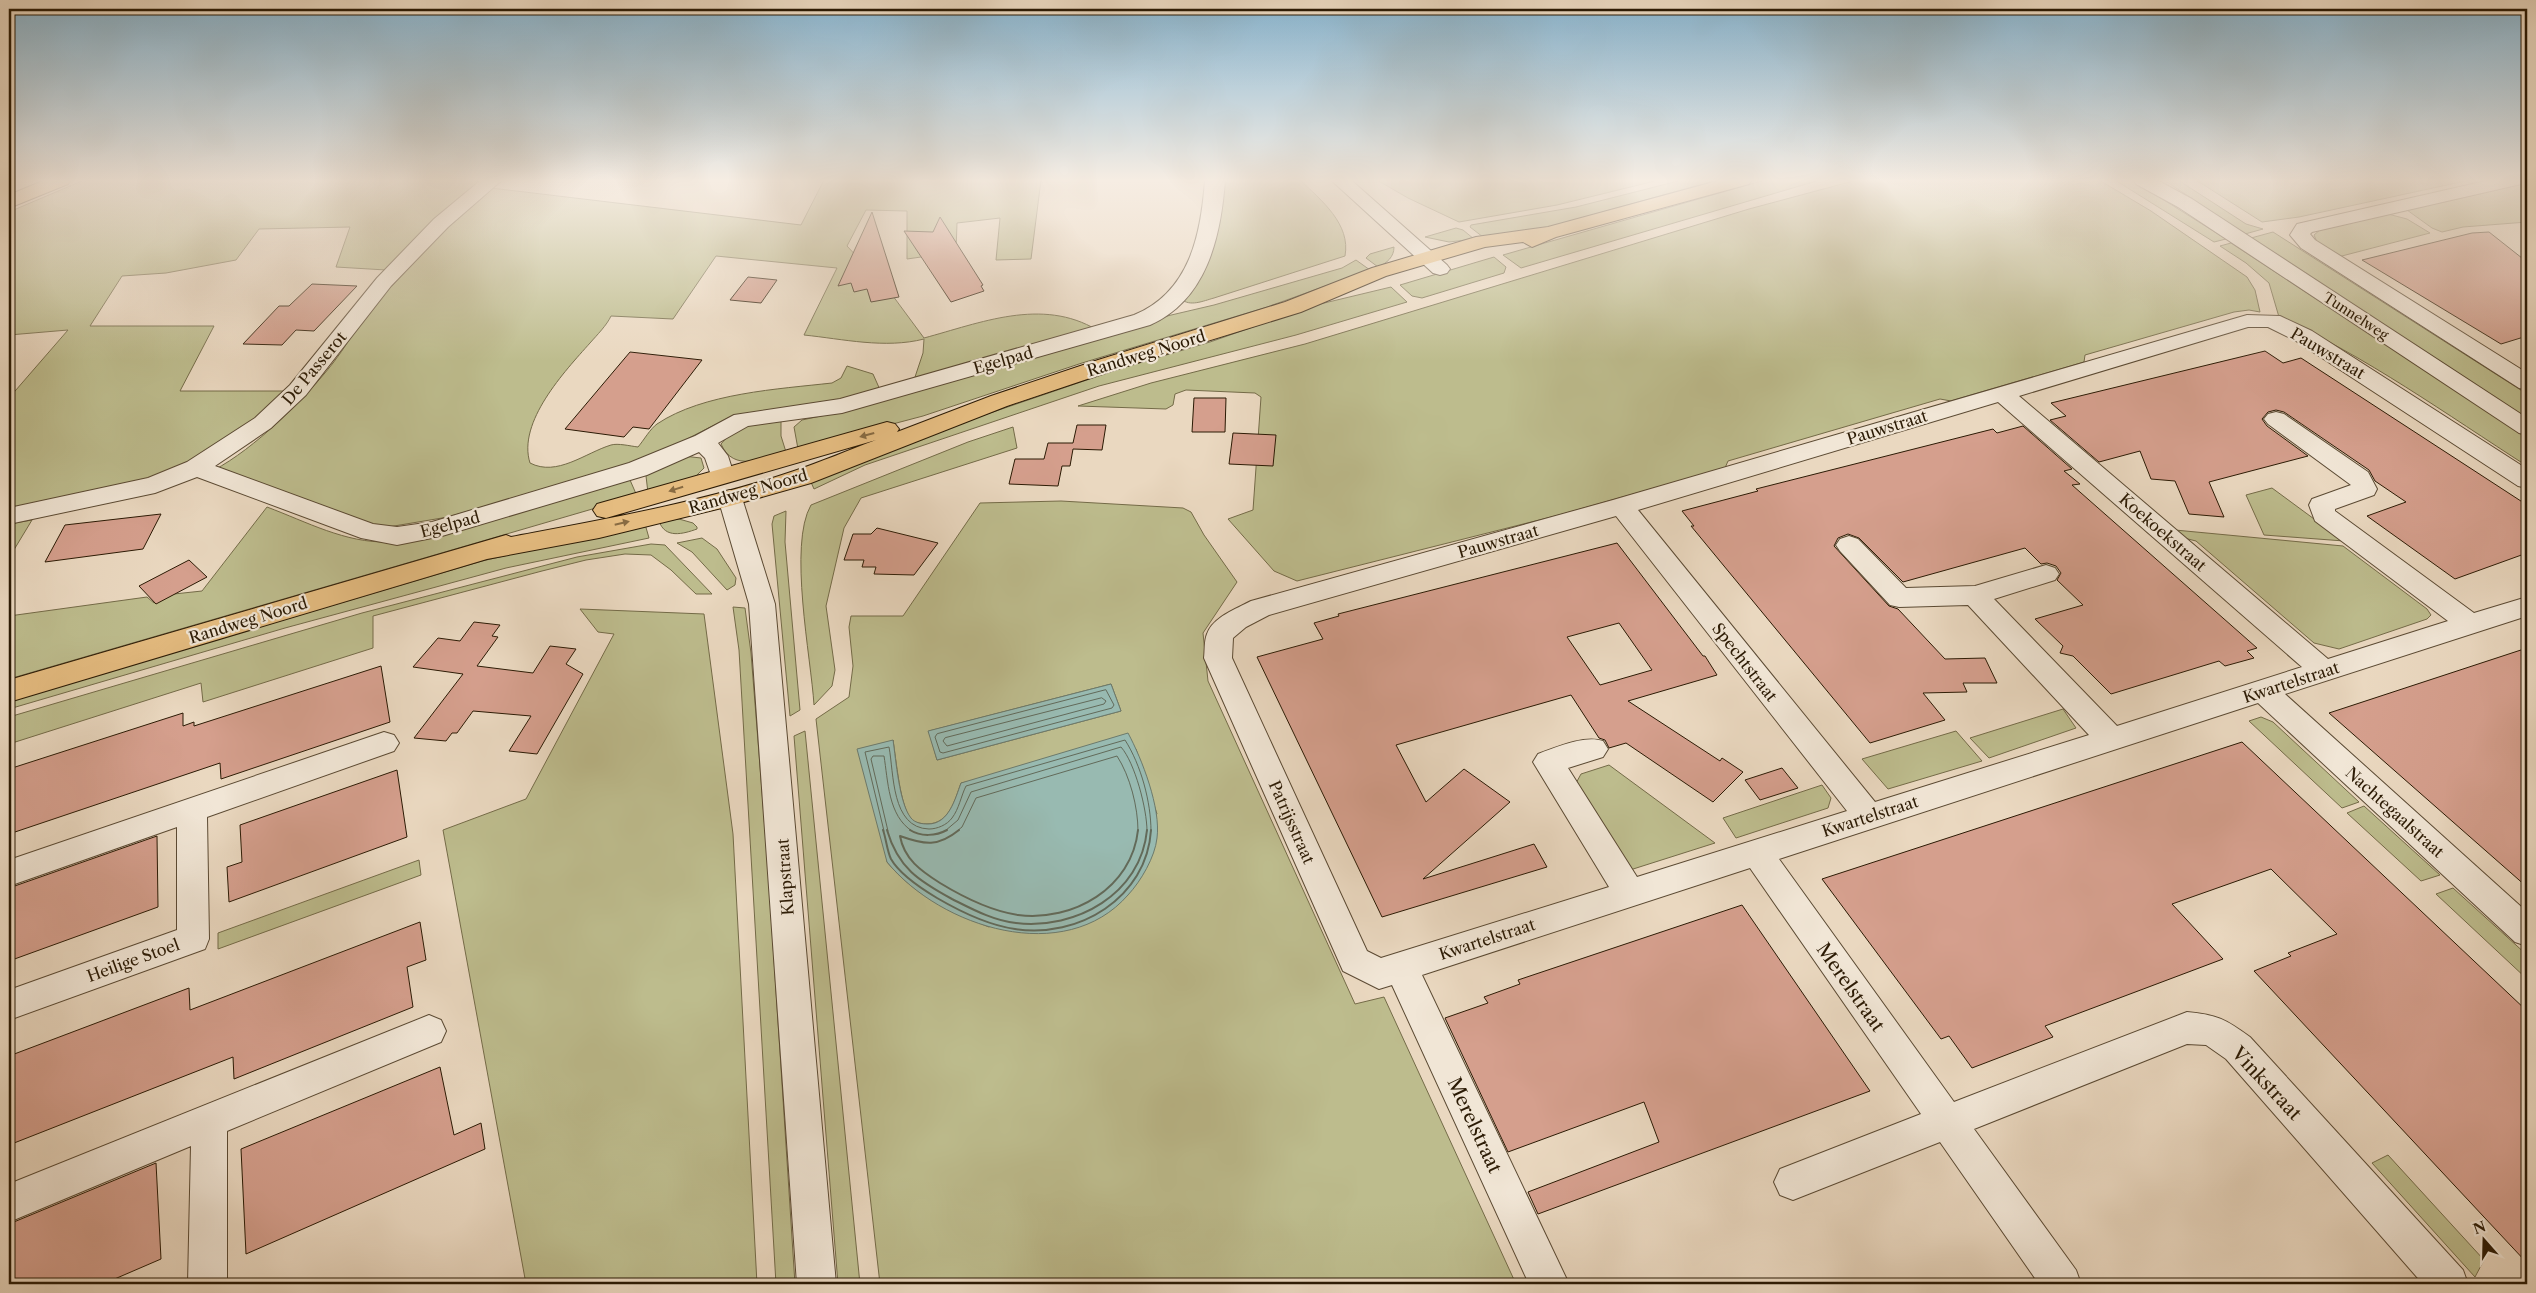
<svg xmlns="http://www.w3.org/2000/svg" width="2536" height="1293" font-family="'Libre Caslon Text',serif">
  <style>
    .green { fill: #bdbc8d; stroke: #746b48; fill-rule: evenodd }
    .water { fill: #98bab1; stroke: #6c7a6c }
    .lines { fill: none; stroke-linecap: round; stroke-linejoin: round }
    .shore-far1 { stroke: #626a5a; stroke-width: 1 }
    .shore { stroke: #626a5a; stroke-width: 2 }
    .building { fill: #d59f8d; stroke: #2b1a04; fill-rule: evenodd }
    .minor-casing { stroke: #5b4a33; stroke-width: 2 }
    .major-casing { stroke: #2b1a04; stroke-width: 2 }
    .highway-casing { stroke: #2b1a04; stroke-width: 2 }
    .minor { fill: #f1e6d6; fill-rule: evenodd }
    .major { fill: #e5bc80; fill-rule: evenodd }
    .highway { fill: #e5bc80; fill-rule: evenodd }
    .oneway { fill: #886b42 }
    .labels { text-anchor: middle; stroke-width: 4.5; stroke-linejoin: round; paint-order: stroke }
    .far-street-label { font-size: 14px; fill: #2b1a04; stroke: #f1e6d6 }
    .street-label { font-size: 16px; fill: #2b1a04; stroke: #f1e6d6 }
    .near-street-label { font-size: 19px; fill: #2b1a04; stroke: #f1e6d6 }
  </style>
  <rect width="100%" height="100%" fill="#ead8c0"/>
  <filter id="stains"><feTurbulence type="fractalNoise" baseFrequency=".004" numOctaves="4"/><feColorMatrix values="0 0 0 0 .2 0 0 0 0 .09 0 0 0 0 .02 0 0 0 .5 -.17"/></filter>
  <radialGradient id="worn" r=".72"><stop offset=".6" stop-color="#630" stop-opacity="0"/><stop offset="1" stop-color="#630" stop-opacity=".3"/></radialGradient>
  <!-- green -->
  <path class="green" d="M 84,180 L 483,180 L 437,218 L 386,270 L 336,267 L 350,227 L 259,229 L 236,260 L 166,273 L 122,276 L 90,326 L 214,326 L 180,391 L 284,391 C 268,407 250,425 231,439 C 166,485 85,497 9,512 L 9,398 L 68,330 L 9,335 L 9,212 Z
    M 824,180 L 1041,180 L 1031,259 L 996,260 L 1000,218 L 957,223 L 956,252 L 907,259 L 907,211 L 866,210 L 847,246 L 890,292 L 924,338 C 980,323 1042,297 1097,330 L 913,383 L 923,353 L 924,339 C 885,349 843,339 804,335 L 837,268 L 716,256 L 673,319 L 611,316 C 607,325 597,335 590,343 C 565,371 517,422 530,463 C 557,477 585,453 611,445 C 618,443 630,446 638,447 C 644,440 650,429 657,424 C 703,393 779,389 832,383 L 841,378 L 847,366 L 873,374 L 881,392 L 829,404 L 730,417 L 652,457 L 448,517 L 382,528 L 214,470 C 254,449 305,399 333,363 C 345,348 354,331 365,316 C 402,269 445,228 491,188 L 801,225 Z
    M 1222,180 L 1300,180 C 1321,200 1351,224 1345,256 L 1214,298 C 1203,301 1190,307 1181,299 L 1219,213 Z
    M 1377,180 L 1659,180 L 1557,205 L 1459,222 L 1408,198 Z
    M 1682,180 L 1717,180 L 1538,230 L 1483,237 L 1470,227 L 1471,225 L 1576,207 Z
    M 1765,180 L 1820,180 L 1521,268 L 1503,255 Z
    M 1857,180 L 2099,180 L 2151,211 L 2247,277 L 2255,290 L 2260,312 L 2249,310 L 2234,312 L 2085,355 L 2084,362 L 1951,401 L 1940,399 L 1728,461 L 1725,468 L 1559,515 L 1297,581 L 1274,571 L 1228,519 L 1253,510 L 1261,397 L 1255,393 L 1186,390 L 1175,394 L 1173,405 L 1166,409 L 1078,406 L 1151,383 L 1305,344 L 1749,209 Z
    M 2115,180 L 2132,180 L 2226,239 L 2214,242 Z
    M 2164,180 L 2178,180 L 2246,224 L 2263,229 L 2245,234 Z
    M 2196,180 L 2470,180 L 2299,217 L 2262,222 Z
    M 2527,183 L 2527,222 L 2463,227 L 2442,232 L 2432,228 L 2407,210 Z
    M 2388,214 L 2407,219 L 2430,233 L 2338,257 L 2318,244 L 2314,235 L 2320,230 Z
    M 1456,228 L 1463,230 L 1474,239 L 1449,242 L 1425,237 Z
    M 2273,232 L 2527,394 L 2527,418 L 2251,238 Z
    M 2231,243 L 2527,437 L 2527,466 C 2446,414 2367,357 2279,317 L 2269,283 L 2246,263 L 2220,246 Z
    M 1394,247 C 1394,257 1387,263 1378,267 L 1366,258 L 1370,254 Z
    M 1494,257 L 1506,267 L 1504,273 L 1422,298 L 1412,296 L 1400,285 Z
    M 1356,260 L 1370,270 L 1267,307 L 1082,363 L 923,416 L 798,449 L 794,427 L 802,420 L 858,408 L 1137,327 L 1167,316 L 1214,305 L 1342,268 Z
    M 1391,287 L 1407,302 L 1296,335 L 1099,386 L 865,465 L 814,489 L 810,480 L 946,428 L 1119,369 L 1210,342 L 1316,305 Z
    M 781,420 L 781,436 L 786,452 C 762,458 734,473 721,444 L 736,427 Z
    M 1013,427 L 1017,448 L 861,498 L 844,528 L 826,606 L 835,670 L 832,686 L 814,705 C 811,657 788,545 811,505 L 968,442 Z
    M 683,456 L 701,458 L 704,468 L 694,478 L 648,493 L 646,476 L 651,471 Z
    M 621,478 L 630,480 L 637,496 L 9,679 L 9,616 L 147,597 L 154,603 L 174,594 L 202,591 L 267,507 C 307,522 345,543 388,542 Z
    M 2272,488 L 2344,541 L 2264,535 L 2246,495 Z
    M 1061,501 L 1183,508 L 1191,512 L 1204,535 L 1237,582 L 1203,633 L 1208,681 L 1355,1004 L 1384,997 L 1516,1284 L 880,1284 L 816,719 L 849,697 L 853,666 L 849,627 L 851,616 L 903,616 L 980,503 ZM 1111,684 L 1121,711 L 937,760 L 929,731 ZM 893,740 C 896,757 900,809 912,820 C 916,823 922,824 927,824 C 949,824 955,800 961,783 L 1136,749 L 1157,814 L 989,927 C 951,912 913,894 887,862 Z
    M 786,511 L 785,542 L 800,710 L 790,716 L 772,524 L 774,516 Z
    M 679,519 L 693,523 L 697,527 L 697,529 C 683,534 665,539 659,521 Z
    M 32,520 L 9,558 L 9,524 Z
    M 645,524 L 649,538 L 506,568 L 285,628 L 9,709 L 9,701 L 482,561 Z
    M 2175,530 L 2343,546 L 2427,609 L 2431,615 L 2427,619 L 2339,649 L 2314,643 L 2196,541 L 2180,537 Z
    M 702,538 L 717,549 L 736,578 L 735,585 L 727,590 L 692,552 L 677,543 Z
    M 651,544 L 665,545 L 712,594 L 696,594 L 671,570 L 651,555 L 625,554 L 586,560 L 542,571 L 373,616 L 373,648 L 203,702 L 201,683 L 9,744 L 9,717 L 362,613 L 577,557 Z
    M 733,607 L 745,608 L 751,653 L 768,867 L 795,1284 L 776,1284 L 739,650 Z
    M 580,609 L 704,614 L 733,834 L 757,1284 L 526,1284 L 443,830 L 526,799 L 614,634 L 598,632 Z
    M 2063,709 L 2076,728 L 1989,758 L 1970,738 Z
    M 2261,717 L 2273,722 L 2359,802 L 2342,808 L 2249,721 Z
    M 805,731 L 860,1284 L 838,1284 L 794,736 Z
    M 1956,731 L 1982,761 L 1888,789 L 1862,759 Z
    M 1609,765 L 1715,843 L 1630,870 L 1575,785 L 1581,774 Z
    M 1822,785 L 1831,798 L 1828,808 L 1736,838 L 1723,818 Z
    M 2364,806 L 2440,875 L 2421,881 L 2347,813 Z
    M 419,860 L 421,875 L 218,949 L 218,933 Z
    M 2453,888 L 2527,955 L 2527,979 L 2436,894 Z
    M 2388,1155 L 2484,1260 L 2475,1277 L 2372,1163 Z"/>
  <!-- water -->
  <path class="water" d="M 1111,684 L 1121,711 L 937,760 L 928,731 Z
    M 1128,733 C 1142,759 1161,808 1157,838 C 1155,857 1141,881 1128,895 C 1065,967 941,928 887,862 L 857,749 L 893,740 C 896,760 899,803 911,818 C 915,823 922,824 928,824 C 949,824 955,799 961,783 Z"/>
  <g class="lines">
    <!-- shore-far1 -->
    <path class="shore-far1" d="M 1106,690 L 1114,705 L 1112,708 L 943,753 L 940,752 L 935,737 L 937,734 Z
      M 1102,698 L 1106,701 L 1104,704 L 947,746 L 943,741 L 945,738 Z
      M 884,831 L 865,752 L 889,747 C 894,773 891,828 929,829 C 937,829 947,825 952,818 C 959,809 961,796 966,786 L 1125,740 C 1141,765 1151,802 1151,831
      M 888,831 L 871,759 L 873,756 L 884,756 C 888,780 888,816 912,831
      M 945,831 L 958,820 L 971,792 L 1121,747 C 1135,763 1147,809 1147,831
      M 957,831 L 962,827 L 976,798 L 1117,756 C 1130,776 1138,807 1138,831"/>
    <!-- shore -->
    <path class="shore" d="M 883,830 C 886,838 887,851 891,859 C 900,875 922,889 937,898 C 961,912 987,925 1015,929 C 1078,939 1147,898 1151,830
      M 887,830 C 898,868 919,881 952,899 C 972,909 994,921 1016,923 C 1076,930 1141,894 1147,830
      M 910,830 C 921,837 936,836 947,830
      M 959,830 C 938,847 925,845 900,836 C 904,859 921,871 940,883 C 963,897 991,911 1018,915 C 1073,922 1132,888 1138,830"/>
  </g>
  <!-- building -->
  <path class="building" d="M 872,212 L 899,297 L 871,302 L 867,289 L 854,292 L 851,283 L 838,286 Z
    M 940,217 L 983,285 L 981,286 L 984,291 L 951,302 L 904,231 L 933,232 Z
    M 2489,232 L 2527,262 L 2527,336 L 2501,344 L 2362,260 L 2472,233 Z
    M 748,277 L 777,280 L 761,303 L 730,300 Z
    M 312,284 L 357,286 L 314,331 L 296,330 L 282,345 L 243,344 L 279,306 L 289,306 Z
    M 2265,351 L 2283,363 L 2301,358 L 2527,505 L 2527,553 L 2455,579 L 2367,516 L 2406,502 L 2375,481 L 2369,470 L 2284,412 L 2276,410 L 2268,412 L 2262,419 L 2267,426 L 2308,456 L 2209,482 L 2224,517 L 2189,514 L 2175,481 L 2151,479 L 2140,451 L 2099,462 L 2050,420 L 2066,416 L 2051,403 Z
    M 630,352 L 702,360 L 649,429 L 633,427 L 624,437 L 565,429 Z
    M 1194,398 L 1226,398 L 1225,432 L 1192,432 Z
    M 1077,425 L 1106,425 L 1102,450 L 1073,449 L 1070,466 L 1062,466 L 1058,486 L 1009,484 L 1015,459 L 1044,459 L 1048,443 L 1073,443 Z
    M 2023,426 L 2072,469 L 2064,471 L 2080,484 L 2072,485 L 2257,648 L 2247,651 L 2254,658 L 2225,666 L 2219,661 L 2111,694 L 2073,656 L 2060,653 L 2063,646 L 2035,619 L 2083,605 L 2057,580 L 2061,573 L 2056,566 L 2047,563 L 2041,564 L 2025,548 L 1903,582 L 1859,538 L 1848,534 L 1838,538 L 1834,546 L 1889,606 L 1898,609 L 1945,659 L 1985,658 L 1997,683 L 1963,683 L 1967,692 L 1923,693 L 1945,720 L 1870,743 L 1691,526 L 1694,526 L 1682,511 L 1758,491 L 1756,489 L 1993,429 L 1997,433 Z
    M 1233,433 L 1276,435 L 1273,466 L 1229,464 Z
    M 161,514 L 143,549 L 45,562 L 65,525 Z
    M 877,528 L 938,543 L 914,575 L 874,574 L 876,567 L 862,567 L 864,560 L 844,560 L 853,534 L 871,534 Z
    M 1617,543 L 1703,656 L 1705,656 L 1717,675 L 1628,701 L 1720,761 L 1722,758 L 1743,772 L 1713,802 L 1626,743 L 1609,748 L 1605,740 L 1599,738 L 1571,695 L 1396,745 L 1426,802 L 1464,769 L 1510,802 L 1423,879 L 1534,844 L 1547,867 L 1382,917 L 1257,657 L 1323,639 L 1314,623 L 1339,616 L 1338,614 ZM 1619,623 L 1652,670 L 1600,685 L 1567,637 Z
    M 189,560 L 207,577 L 156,604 L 139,586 Z
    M 474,622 L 500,625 L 492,636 L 498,637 L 477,666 L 533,673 L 550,646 L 576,649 L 566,664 L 583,674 L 537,754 L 509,751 L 531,716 L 473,711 L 457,733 L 452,733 L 446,741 L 414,738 L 463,674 L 413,667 L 438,638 L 460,641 Z
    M 2527,648 L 2527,887 L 2329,713 Z
    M 381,666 L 390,722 L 221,779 L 220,763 L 9,834 L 9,769 L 183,713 L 183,726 L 194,722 L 194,726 Z
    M 2242,742 L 2527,1011 L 2527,1263 L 2254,971 L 2291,956 L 2288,953 L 2337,934 L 2271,869 L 2172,904 L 2223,959 L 2045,1026 L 2053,1037 L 1972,1068 L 1949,1036 L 1941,1039 L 1822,879 Z
    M 1782,768 L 1798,788 L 1760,800 L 1745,780 Z
    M 397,770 L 407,837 L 229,902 L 227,867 L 242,862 L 240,825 Z
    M 157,836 L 158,907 L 9,961 L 9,888 Z
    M 1742,905 L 1870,1091 L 1538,1214 L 1528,1192 L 1659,1142 L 1644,1102 L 1508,1152 L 1445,1018 L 1488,1003 L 1484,997 L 1520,984 L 1518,980 Z
    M 420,922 L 426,960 L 407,967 L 413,1007 L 234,1079 L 233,1057 L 9,1145 L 9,1056 L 189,988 L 190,1010 Z
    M 440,1067 L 454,1135 L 481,1123 L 485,1149 L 246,1254 L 241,1149 Z
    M 156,1163 L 161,1259 L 103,1284 L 9,1284 L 9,1224 Z"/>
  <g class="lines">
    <defs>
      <path id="minor" d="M 481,180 L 502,180 L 448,227 L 391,286 L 306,395 L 271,428 L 215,466 L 373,524 L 397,527 L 432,522 L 629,463 L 695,436 L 734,415 L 840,399 L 1134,315 C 1190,292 1201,234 1205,180 L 1225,180 C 1221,236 1207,300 1150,325 L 842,413 L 748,426 L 718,443 L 728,456 L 734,475 L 731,481 L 722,483 L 713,481 L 705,458 L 699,452 L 647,475 L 442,536 L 397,545 L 361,538 L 197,477 L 155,493 L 9,524 L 9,508 L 148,478 L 187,462 L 255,418 L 290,385 L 377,278 L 434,219 Z
        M 1331,180 L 1351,180 L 1447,265 L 1450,269 L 1447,273 L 1440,275 L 1433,273 Z
        M 2133,180 L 2157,180 L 2192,199 L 2527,418 L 2527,435 L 2519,433 L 2178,207 L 2136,184 Z
        M 2490,180 L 2524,180 L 2521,184 L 2312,232 L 2310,234 L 2315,240 L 2527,373 L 2527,390 L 2519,388 L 2301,248 L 2290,235 L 2297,224 Z
        M 2247,315 L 2280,316 L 2312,331 L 2527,469 L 2527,488 L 2518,486 L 2296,341 L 2268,327 L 2248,327 L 2019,396 L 2328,659 L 2448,621 L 2315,521 L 2309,505 L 2312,499 L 2351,485 L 2268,424 L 2264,419 L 2268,414 L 2276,412 L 2284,414 L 2368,472 L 2377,489 L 2374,495 L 2335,509 L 2335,511 L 2474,613 L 2527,597 L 2527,616 L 2285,694 L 2527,912 L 2527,946 L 2515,942 L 2258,703 L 1779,859 L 1954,1102 L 2187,1012 C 2218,1015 2225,1019 2250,1037 L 2463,1270 L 2468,1284 L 2423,1284 L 2226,1059 L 2206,1045 L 2187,1044 L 1974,1129 L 2076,1270 L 2081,1284 L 2039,1284 L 1940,1142 L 1793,1200 L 1780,1195 L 1774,1182 L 1780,1169 L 1921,1114 L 1750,868 L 1422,975 L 1569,1284 L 1529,1284 L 1392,985 L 1379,989 L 1343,971 L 1204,658 C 1205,651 1204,641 1207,634 C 1213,617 1236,609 1251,601 L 1613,500 ZM 1998,402 L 2302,667 L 2117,726 L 1994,599 L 2055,580 L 2059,574 L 2055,568 L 2046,565 L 1975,586 L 1906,588 L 1858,539 L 1849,536 L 1840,539 L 1836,545 L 1840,551 L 1890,605 L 1899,607 L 1968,605 L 2089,735 L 1875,802 L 1638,510 ZM 1616,516 L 1847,811 L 1637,877 L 1568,768 L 1603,757 L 1608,749 L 1603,741 C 1584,735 1557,747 1538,754 L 1533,762 L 1609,887 L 1381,958 L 1367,951 L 1232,658 L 1233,638 L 1246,627 L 1269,615 Z
        M 730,490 L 739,492 L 742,498 L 775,604 L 836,1284 L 797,1284 L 749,604 L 718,498 L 721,492 Z
        M 384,732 L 394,735 L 399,743 L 394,751 L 207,817 L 209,939 L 205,949 L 9,1020 L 9,990 L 177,930 L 177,827 L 9,886 L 9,860 Z
        M 429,1015 L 441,1020 L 446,1031 L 441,1042 L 227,1131 L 227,1284 L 188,1284 L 191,1146 L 9,1222 L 9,1184 Z"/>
      <path id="major" d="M 1721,180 L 1752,180 L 1749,184 L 1556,237 L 1532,247 L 1523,242 L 1485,247 L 1386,276 L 1301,312 L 1114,370 L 1007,406 L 811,483 L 730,506 L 599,538 L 487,559 L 9,702 L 9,680 L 506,535 L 511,537 C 606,519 703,502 794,471 C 821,462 849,450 876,440 L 606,518 L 597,516 L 593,510 L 597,504 L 887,422 L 895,424 L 899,429 L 897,432 L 991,396 L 1098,360 L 1285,302 L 1372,268 L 1476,237 L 1548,227 Z"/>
      <path id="highway" d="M 45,180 L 71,180 L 68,184 L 9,208 L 9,195 Z"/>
    </defs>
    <!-- minor casing -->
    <use href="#minor" class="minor-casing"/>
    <!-- major casing -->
    <use href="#major" class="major-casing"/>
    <!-- highway casing -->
    <use href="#highway" class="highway-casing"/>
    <!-- minor -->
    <use href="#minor" class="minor"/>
    <!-- major -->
    <use href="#major" class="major"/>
    <!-- highway -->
    <use href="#highway" class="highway"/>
  </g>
  <!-- one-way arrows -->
  <defs><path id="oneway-solid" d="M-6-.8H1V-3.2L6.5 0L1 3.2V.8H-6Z" transform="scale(1.25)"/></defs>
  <g class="oneway">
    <use href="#oneway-solid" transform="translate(867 435) rotate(165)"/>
    <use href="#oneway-solid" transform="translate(676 489) rotate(163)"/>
    <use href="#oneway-solid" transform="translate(622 523) rotate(-13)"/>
  </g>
  <!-- sky -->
  <linearGradient id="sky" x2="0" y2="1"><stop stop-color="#88b6d2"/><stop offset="0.5" stop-color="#f6ede3"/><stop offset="1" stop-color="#f6ede3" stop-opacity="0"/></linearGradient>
  <rect width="2536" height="361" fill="url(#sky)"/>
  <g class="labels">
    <!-- far-street labels -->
    <g class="far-street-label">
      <text transform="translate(2356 316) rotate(33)" y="5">Tunnelweg</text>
    </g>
    <!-- street labels -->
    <g class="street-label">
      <text transform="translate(1146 353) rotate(-17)" y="6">Randweg Noord</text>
      <text transform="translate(2328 353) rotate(31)" y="6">Pauwstraat</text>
      <text transform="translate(1003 360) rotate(-16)" y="6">Egelpad</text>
      <text transform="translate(314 368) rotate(-50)" y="6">De Passerot</text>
      <text transform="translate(1887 427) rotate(-17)" y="6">Pauwstraat</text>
      <text transform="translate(748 491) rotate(-16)" y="6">Randweg Noord</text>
      <text transform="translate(450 524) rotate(-15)" y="6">Egelpad</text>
      <text transform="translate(2163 532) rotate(41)" y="6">Koekoekstraat</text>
      <text transform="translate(1498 541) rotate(-16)" y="6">Pauwstraat</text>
      <text transform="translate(248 620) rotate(-17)" y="6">Randweg Noord</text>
      <text transform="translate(1745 662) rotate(52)" y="6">Spechtstraat</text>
      <text transform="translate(2291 682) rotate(-18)" y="6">Kwartelstraat</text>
      <text transform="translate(2395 812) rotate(42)" y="6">Nachtegaalstraat</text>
      <text transform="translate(1870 816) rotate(-18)" y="6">Kwartelstraat</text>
      <text transform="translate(1292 822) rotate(66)" y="6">Patrijsstraat</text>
      <text transform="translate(785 877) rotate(-94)" y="6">Klapstraat</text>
      <text transform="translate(1487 939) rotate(-18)" y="6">Kwartelstraat</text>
      <text transform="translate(133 960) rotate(-20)" y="6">Heilige Stoel</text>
    </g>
    <!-- near-street labels -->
    <g class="near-street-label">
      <text transform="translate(1851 987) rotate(55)" y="7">Merelstraat</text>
      <text transform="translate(2267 1083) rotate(47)" y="7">Vinkstraat</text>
      <text transform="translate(1475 1125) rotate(65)" y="7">Merelstraat</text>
    </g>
  </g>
  <!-- margin -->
  <rect width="2536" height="1293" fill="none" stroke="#ead8c0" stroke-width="30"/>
  <rect x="10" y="10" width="2516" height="1273" fill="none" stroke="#2b1a04" stroke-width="2.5"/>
  <rect x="15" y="15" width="2506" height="1263" fill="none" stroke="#2b1a04"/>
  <!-- north arrow -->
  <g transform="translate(2484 1240) rotate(340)" stroke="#f1e6d6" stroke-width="4" paint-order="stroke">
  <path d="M0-4L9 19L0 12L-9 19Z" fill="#2b1a04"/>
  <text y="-8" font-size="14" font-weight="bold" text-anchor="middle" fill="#2b1a04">N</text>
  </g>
  <rect width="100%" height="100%" filter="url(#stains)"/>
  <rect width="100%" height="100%" fill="url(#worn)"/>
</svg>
